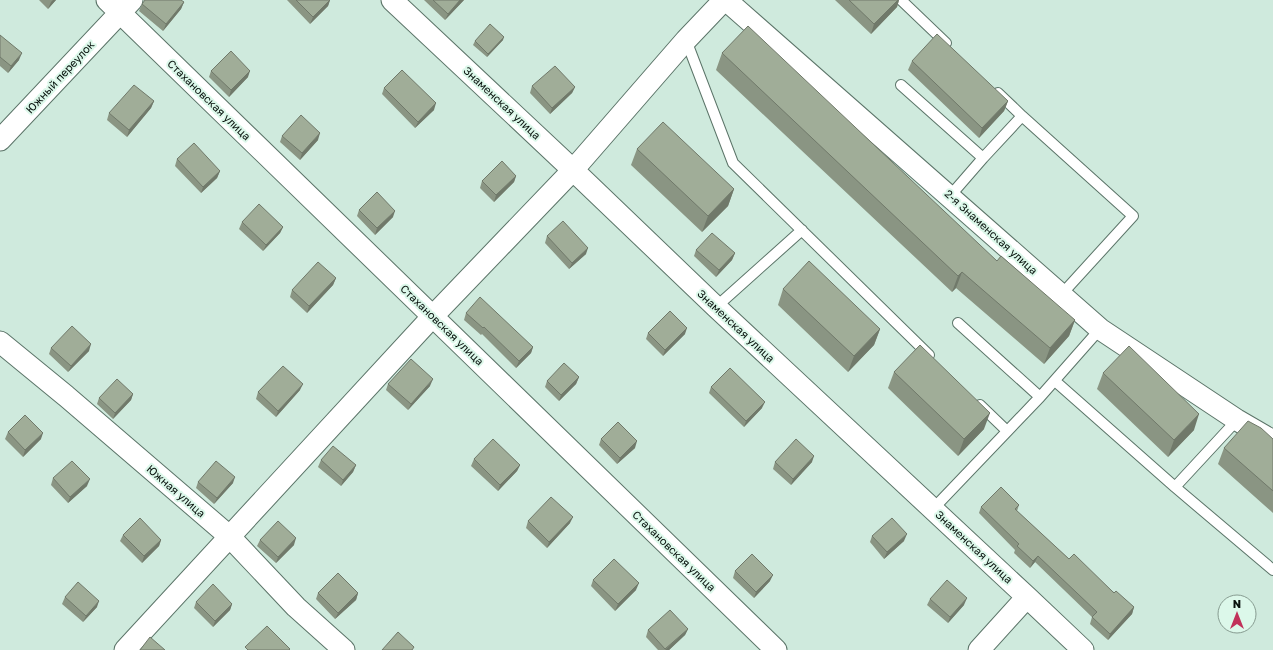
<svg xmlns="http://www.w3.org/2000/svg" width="1273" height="650" font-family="'Golos Text',sans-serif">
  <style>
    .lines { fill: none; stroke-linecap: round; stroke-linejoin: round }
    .service-casing { stroke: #5b7468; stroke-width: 12 }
    .minor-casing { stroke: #5b7468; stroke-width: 23 }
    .service { stroke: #fff; stroke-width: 10 }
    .minor { stroke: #fff; stroke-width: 21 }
    .wall { fill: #8a9583 }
    .shaded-wall { fill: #70796a }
    .building { fill: #a0ad98; stroke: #70796a }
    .labels { text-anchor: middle; stroke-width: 4; stroke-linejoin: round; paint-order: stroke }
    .street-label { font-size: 11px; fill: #07110c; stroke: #dcf8ea }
  </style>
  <rect width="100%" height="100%" fill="#cfeadd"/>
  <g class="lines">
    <defs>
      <path id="service" d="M 901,0 L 946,43
        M 686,40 L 733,163 L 929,355
        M 901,85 L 983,158 L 950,196
        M 1022,116 L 1133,216 L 1061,295
        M 983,158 L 1022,116 L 998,93
        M 716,307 L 802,230
        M 958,323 L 1040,397 L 1100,329
        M 1055,381 L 1175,487 L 1237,420
        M 980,405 L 1007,431
        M 1175,487 L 1273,570
        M 933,509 L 1040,397"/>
      <path id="minor" d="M 107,0 L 776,650
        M 392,0 L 573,170 L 716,307 L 1027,597 L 1083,650
        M 726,0 L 1100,329 L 1237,420 L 1273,441
        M 0,140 L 132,0
        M 0,342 L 66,396 L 229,536 L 296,607 L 344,650
        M 125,650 L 433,316 L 573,170 L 686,40 L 724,0
        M 979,650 L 1027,597"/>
    </defs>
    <!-- service casing -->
    <use href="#service" class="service-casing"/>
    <!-- minor casing -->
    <use href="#minor" class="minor-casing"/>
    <!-- service -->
    <use href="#service" class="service"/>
    <!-- minor -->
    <use href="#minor" class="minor"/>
  </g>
  <!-- wall -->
  <path class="wall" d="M 39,0 L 56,0 L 48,9 Z
    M 287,0 L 330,0 L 328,6 L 310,24 Z
    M 424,0 L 464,0 L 445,20 Z
    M 835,0 L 899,0 L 897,7 L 871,34 Z
    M 184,2 L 181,9 L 163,31 L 139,11 L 142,4 Z
    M 0,35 L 19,60 L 8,73 L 0,66 Z
    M 503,40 L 487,57 L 473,45 L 475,41 Z
    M 722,53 L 1075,320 L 1069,336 L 1044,364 L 956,288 L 952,292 L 716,70 Z
    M 912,61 L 1008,101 L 1004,111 L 979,138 L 908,70 Z
    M 211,71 L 248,77 L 229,97 L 209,77 Z
    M 532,86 L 575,87 L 572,93 L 550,114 L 530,93 Z
    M 384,88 L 434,110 L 415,128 L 382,94 Z
    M 154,101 L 151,108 L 127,137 L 107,120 L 109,113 Z
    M 282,136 L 318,140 L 300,160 L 280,142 Z
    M 637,149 L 734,189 L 728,206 L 702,232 L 631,165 Z
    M 177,159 L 220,171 L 217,178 L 201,193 L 175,166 Z
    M 516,176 L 514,182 L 494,202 L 480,188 L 482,181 Z
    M 359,210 L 393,217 L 375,235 L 357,216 Z
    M 242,222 L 283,227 L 280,233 L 263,251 L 239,229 Z
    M 547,236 L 586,254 L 569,269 L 545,243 Z
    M 696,250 L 735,253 L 732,260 L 716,277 L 694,256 Z
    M 336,278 L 333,285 L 307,313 L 290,297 L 292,290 Z
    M 783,289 L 880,329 L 874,345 L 848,372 L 778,305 Z
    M 466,313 L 533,347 L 531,353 L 516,368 L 482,334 L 481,335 L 464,320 Z
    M 648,333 L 685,334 L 663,356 L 646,339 Z
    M 51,348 L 89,351 L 68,372 L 49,354 Z
    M 894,372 L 984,429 L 958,456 L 888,388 Z
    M 1103,373 L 1194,430 L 1168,457 L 1097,389 Z
    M 579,377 L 576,384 L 559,401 L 545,387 L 547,381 Z
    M 388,384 L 430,386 L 408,410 L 386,390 Z
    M 711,387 L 762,408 L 744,427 L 709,393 Z
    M 300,390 L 276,417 L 256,399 L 258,392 Z
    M 133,394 L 131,400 L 113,419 L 97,404 L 99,398 Z
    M 8,432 L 41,439 L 23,457 L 5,439 Z
    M 601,439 L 635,448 L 617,464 L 599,445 Z
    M 1273,439 L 1273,513 L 1218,464 L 1224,448 Z
    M 474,459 L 520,465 L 517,471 L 498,491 L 471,466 Z
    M 321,460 L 356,465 L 353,472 L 341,486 L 318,467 Z
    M 775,462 L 812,462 L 791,485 L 773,469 Z
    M 53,478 L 87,486 L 68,503 L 51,485 Z
    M 198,482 L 233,483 L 214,504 L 196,488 Z
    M 1019,505 L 1017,511 L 1069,559 L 1134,607 L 1132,614 L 1108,640 L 1090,624 L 1092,617 L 1035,562 L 1030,568 L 1014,553 L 1015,550 L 979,513 L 981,507 Z
    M 528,521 L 570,523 L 547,548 L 526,528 Z
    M 123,535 L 161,540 L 159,546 L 142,563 L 120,541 Z
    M 872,536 L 904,541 L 884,559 L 870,542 Z
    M 260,540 L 294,545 L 276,563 L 257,546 Z
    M 735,571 L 770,581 L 754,598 L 733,578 Z
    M 593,580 L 636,590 L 615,611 L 591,586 Z
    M 318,593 L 358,593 L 356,600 L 335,619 L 316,599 Z
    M 65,597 L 97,607 L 83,622 L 62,604 Z
    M 930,599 L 964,605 L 948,623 L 927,605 Z
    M 196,602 L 232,604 L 230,610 L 213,627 L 194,608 Z
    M 688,629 L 685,635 L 669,650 L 658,650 L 646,637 L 648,630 Z"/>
  <!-- shaded-wall -->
  <path class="shaded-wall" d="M 53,0 L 56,0 L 48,9 L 51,2 Z
    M 330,0 L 328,6 L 310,24 L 313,17 Z
    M 460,0 L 464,0 L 445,20 L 448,14 Z
    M 898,0 L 899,0 L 897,7 L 871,34 L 874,24 Z
    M 184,2 L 181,9 L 163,31 L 166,24 Z
    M 504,37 L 503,40 L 487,57 L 488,54 Z
    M 22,53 L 19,60 L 8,73 L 11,66 Z
    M 250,71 L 248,77 L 229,97 L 231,90 Z
    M 575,87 L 572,93 L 550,114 L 552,108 Z
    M 154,101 L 151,108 L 127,137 L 129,130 Z
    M 1008,101 L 1004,111 L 979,138 L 982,128 Z
    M 436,103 L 434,110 L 415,128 L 418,122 Z
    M 320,133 L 318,140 L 300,160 L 302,153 Z
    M 220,171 L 217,178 L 201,193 L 203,187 Z
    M 516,176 L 514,182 L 494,202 L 496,195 Z
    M 734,189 L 728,206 L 702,232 L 708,216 Z
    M 395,211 L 393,217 L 375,235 L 377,228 Z
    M 283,227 L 280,233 L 263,251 L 266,245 Z
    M 588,248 L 586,254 L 569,269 L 572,263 Z
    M 735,253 L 732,260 L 716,277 L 719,270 Z
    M 962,272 L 956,288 L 952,292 L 958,276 Z
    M 336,278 L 333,285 L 307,313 L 309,306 Z
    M 1075,320 L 1069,336 L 1044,364 L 1050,348 Z
    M 687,328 L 685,334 L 663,356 L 665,350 Z
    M 880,329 L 874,345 L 848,372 L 854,356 Z
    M 91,344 L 89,351 L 68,372 L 71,366 Z
    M 533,347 L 531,353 L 516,368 L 519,361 Z
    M 579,377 L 576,384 L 559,401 L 561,395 Z
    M 433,379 L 430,386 L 408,410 L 411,404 Z
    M 303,384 L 300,390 L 276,417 L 278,411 Z
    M 133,394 L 131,400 L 113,419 L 115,413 Z
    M 765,402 L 762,408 L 744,427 L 746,421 Z
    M 990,413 L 984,429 L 958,456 L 964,439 Z
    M 1199,414 L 1194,430 L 1168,457 L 1174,440 Z
    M 43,433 L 41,439 L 23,457 L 25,450 Z
    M 637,441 L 635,448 L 617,464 L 620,458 Z
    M 814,456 L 812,462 L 791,485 L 793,479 Z
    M 356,465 L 353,472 L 341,486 L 343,480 Z
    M 520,465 L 517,471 L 498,491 L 500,485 Z
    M 235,477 L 233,483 L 214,504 L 217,498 Z
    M 90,479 L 87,486 L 68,503 L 70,497 Z
    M 573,517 L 570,523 L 547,548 L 549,542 Z
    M 907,534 L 904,541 L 884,559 L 887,552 Z
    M 296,538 L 294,545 L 276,563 L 278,557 Z
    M 161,540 L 159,546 L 142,563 L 144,556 Z
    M 1038,556 L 1035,562 L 1030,568 L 1033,561 Z
    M 773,575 L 770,581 L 754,598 L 756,592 Z
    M 639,583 L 636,590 L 615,611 L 618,604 Z
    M 358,593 L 356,600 L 335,619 L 338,613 Z
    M 967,598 L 964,605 L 948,623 L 950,617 Z
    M 99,601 L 97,607 L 83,622 L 86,616 Z
    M 232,604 L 230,610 L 213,627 L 215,621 Z
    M 1134,607 L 1132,614 L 1108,640 L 1110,634 Z
    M 688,629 L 685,635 L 669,650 L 665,650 Z"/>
  <!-- building -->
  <path class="building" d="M 145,0 L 181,0 L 184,2 L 166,24 L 142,4 Z
    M 296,0 L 330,0 L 313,17 Z
    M 433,0 L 460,0 L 448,14 Z
    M 849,0 L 898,0 L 874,24 Z
    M 490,24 L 504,37 L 488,54 L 475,41 Z
    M 748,26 L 997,261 L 1001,256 L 1075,320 L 1050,348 L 962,272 L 958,276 L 722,53 Z
    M 937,34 L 1008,101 L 982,128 L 912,61 Z
    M 0,35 L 22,53 L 11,66 L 0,57 Z
    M 231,51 L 250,71 L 231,90 L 211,71 Z
    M 555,66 L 575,87 L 552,108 L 532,86 Z
    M 402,70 L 436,103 L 418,122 L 384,88 Z
    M 134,85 L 154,101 L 129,130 L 109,113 Z
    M 301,115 L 320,133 L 302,153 L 282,136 Z
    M 663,122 L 734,189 L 708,216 L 637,149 Z
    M 194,143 L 220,171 L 203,187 L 177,159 Z
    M 502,161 L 516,176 L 496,195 L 482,181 Z
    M 377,192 L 395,211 L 377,228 L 359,210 Z
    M 259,204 L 283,227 L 266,245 L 242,222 Z
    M 563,221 L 588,248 L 572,263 L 547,236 Z
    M 712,233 L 735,253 L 719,270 L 696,250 Z
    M 809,261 L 880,329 L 854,356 L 783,289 Z
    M 318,262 L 336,278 L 309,306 L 292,290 Z
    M 480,297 L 533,347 L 519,361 L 484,327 L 483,328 L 466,313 Z
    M 670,311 L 687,328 L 665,350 L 648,333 Z
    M 72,326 L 91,344 L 71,366 L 51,348 Z
    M 920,345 L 990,413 L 964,439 L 894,372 Z
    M 1129,346 L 1199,414 L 1174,440 L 1103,373 Z
    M 411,359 L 433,379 L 411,404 L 388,384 Z
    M 564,363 L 579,377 L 561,395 L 547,381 Z
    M 283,366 L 303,384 L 278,411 L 258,392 Z
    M 730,368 L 765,402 L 746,421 L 711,387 Z
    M 117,379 L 133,394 L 115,413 L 99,398 Z
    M 25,415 L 43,433 L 25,450 L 8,432 Z
    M 1248,421 L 1261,428 L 1273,439 L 1273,491 L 1224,448 Z
    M 618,422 L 637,441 L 620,458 L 601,439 Z
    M 493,439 L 520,465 L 500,485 L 474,459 Z
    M 796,439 L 814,456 L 793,479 L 775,462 Z
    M 333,446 L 356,465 L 343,480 L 321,460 Z
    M 72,461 L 90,479 L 70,497 L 53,478 Z
    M 216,461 L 235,477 L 217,498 L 198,482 Z
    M 1001,487 L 1019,505 L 1015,509 L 1069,559 L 1074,554 L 1114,593 L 1116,591 L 1134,607 L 1110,634 L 1092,617 L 1097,612 L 1038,556 L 1033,561 L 1017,546 L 1019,544 L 981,507 Z
    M 551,497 L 573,517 L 549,542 L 528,521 Z
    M 140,518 L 161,540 L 144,556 L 123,535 Z
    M 892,518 L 907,534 L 887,552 L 872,536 Z
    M 278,521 L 296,538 L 278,557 L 260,540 Z
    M 752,554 L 773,575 L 756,592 L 735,571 Z
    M 614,559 L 639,583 L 618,604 L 593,580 Z
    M 338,573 L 358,593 L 338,613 L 318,593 Z
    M 947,580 L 967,598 L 950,617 L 930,599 Z
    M 78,582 L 99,601 L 86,616 L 65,597 Z
    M 213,584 L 232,604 L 215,621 L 196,602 Z
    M 670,610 L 688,629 L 665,649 L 648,630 Z
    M 267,626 L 290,649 L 289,650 L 248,650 L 245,647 Z
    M 398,632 L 414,647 L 412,650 L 382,650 Z
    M 150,637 L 165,650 L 140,650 Z"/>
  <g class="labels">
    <!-- street labels -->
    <g class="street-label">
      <text transform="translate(60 77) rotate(-47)" y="4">Южный переулок</text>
      <text transform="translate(209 100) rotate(44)" y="4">Стахановская улица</text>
      <text transform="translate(502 103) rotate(43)" y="4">Знаменская улица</text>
      <text transform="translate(991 232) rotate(42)" y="4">2-я Знаменская улица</text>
      <text transform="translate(442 325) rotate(44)" y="4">Стахановская улица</text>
      <text transform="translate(736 326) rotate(43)" y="4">Знаменская улица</text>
      <text transform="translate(176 491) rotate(41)" y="4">Южная улица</text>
      <text transform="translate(974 547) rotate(43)" y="4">Знаменская улица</text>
      <text transform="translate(674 551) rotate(44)" y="4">Стахановская улица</text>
    </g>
  </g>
  <!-- north arrow -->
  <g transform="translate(1237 614)"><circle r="19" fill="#dcf8ea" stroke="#879c91"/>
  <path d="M0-3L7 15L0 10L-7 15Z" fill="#c1315a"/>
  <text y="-6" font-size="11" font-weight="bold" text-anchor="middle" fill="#07110c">N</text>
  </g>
</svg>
